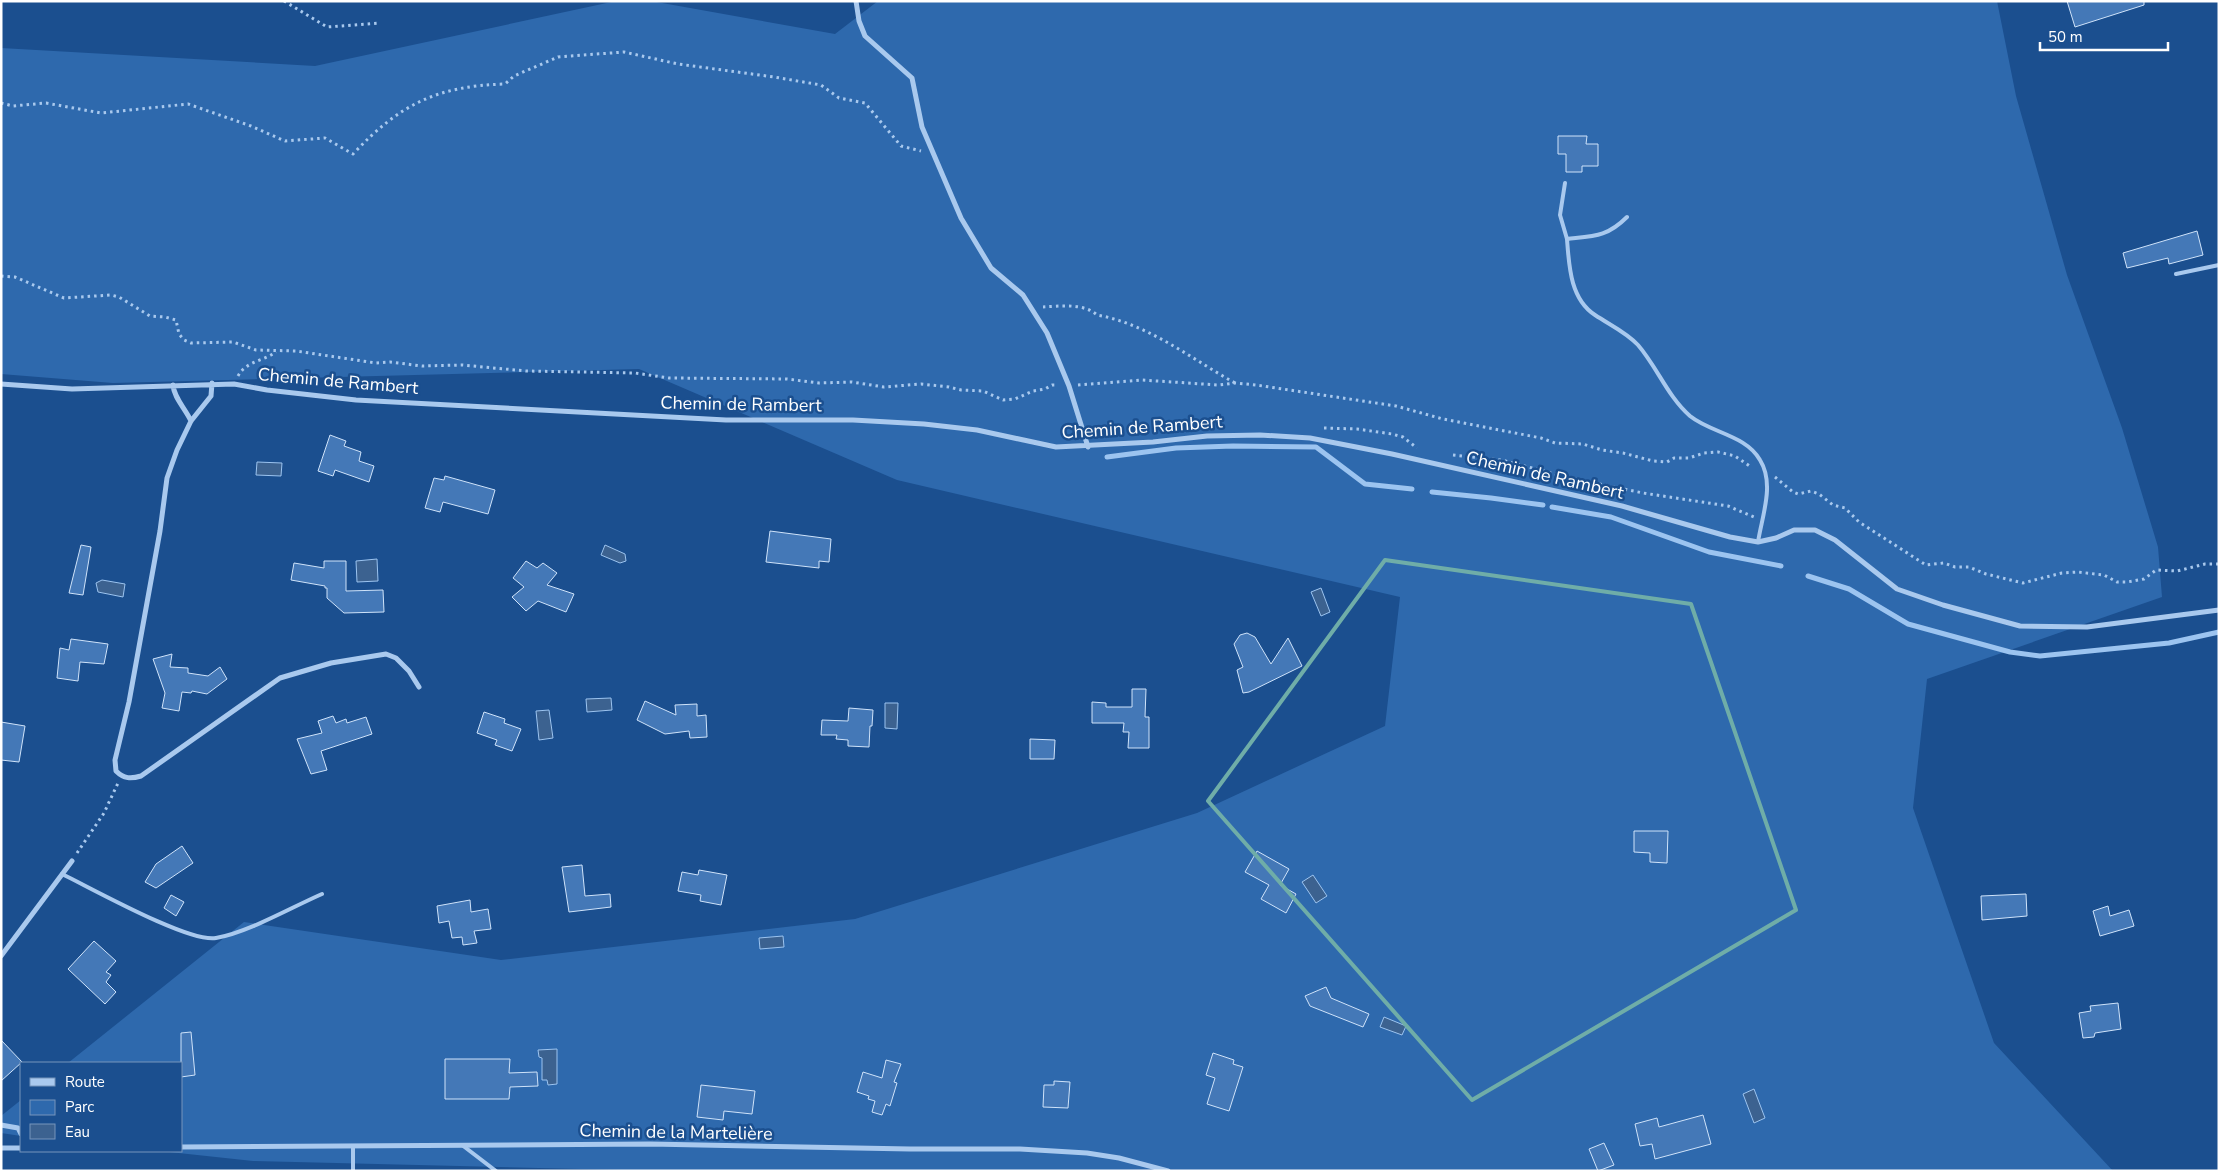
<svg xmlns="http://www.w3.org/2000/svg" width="2220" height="1172" font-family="'Nunito Sans',sans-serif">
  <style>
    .green { fill: #2e69ad }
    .water { fill: #3c6290; stroke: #9cc4f0 }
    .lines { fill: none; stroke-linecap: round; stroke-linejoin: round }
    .stream { stroke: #9cc4f0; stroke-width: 5 }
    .building { fill: #4478b7; stroke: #cfe3fa }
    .path { stroke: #a9c9ee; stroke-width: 3; stroke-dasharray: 2.5 4; stroke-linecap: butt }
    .lane { stroke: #a9c9ee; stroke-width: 4 }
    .street { stroke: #a9c9ee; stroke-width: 5 }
    .marked { fill: none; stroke: #6fada8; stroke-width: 4; stroke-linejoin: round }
    .labels { text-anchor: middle; stroke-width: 5; stroke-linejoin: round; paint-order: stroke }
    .street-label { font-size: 18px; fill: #fff; stroke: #1b4f8f }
  </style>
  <rect width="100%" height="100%" fill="#1b4f8f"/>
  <!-- green -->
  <path class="green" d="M 616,1 L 651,1 L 835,34 L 878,1 L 1997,1 L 2016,96 L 2067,275 L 2122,428 L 2158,547 L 2162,597 L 1927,679 L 1913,808 L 1994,1043 L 2113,1171 L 662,1171 L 253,1161 L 160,1151 L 181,1151 L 181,1063 L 68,1063 L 244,922 L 501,960 L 855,919 L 1197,813 L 1385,726 L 1400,597 L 897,480 L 639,369 L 113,383 L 1,374 L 1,48 L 315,66 Z
    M 21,1100 L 21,1136 L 1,1133 L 1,1116 Z"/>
  <!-- water -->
  <path class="water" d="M 257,462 L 282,463 L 281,476 L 256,475 Z
    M 605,545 L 625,554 L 626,561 L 620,563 L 601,555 Z
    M 377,559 L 378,581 L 357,582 L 356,561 Z
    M 102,580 L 125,584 L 123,597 L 98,592 L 96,583 Z
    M 1321,588 L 1330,612 L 1321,616 L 1311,592 Z
    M 611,698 L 612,710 L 587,712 L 586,699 Z
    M 885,703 L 898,703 L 897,729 L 885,728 Z
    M 549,710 L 553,738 L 539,740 L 536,711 Z
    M 1313,875 L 1327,896 L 1316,903 L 1302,882 Z
    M 783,936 L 784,947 L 760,949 L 759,938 Z
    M 1384,1017 L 1406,1026 L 1402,1035 L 1380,1027 Z
    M 557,1049 L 557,1084 L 548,1085 L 547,1080 L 542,1080 L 542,1058 L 539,1057 L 538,1050 Z
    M 1754,1089 L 1765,1118 L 1754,1123 L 1743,1094 Z"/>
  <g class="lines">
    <!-- stream -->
    <path class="stream" d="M 1107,457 L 1176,448 L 1233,446 L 1316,447 L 1365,484 L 1412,489
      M 1432,492 L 1491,498 L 1543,505
      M 1552,507 L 1611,517 L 1709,552 L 1781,566
      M 1808,576 L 1849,589 L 1908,624 L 2010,652 L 2040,656 L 2169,643 L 2219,632"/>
  </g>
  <!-- building -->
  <path class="building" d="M 2067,1 L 2144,1 L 2144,5 L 2075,27 Z
    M 1558,136 L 1587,136 L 1586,144 L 1598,144 L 1598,166 L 1582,166 L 1582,172 L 1566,172 L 1566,154 L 1558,154 Z
    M 2197,231 L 2203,255 L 2169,264 L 2168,258 L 2127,268 L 2123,253 Z
    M 330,435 L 346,441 L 344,446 L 361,452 L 359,461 L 374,466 L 369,482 L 335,470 L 333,476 L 318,471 Z
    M 445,476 L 495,490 L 488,514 L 443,502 L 440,512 L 425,508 L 434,478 L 444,480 Z
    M 770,531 L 831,539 L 829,562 L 819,561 L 819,568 L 766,562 Z
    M 81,545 L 91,547 L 83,595 L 69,593 Z
    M 324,561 L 346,561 L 346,591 L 383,590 L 384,612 L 344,613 L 327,598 L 327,588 L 325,588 L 325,586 L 291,580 L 294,563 L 324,568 Z
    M 526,561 L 537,568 L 543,563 L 557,573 L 547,585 L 574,594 L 566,612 L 538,601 L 526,611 L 512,597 L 524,587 L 513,578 Z
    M 1247,633 L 1255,637 L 1271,664 L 1288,638 L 1302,666 L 1249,692 L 1243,693 L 1237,670 L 1243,667 L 1234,644 L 1240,635 Z
    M 71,639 L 108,644 L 104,664 L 80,662 L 78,681 L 57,678 L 60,648 L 69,650 Z
    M 172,654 L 170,667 L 188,668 L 188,673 L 208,676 L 220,667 L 227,679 L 207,694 L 192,691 L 191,693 L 182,692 L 179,711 L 162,708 L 165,693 L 153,659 Z
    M 1132,689 L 1146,689 L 1145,717 L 1149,717 L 1149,748 L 1128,748 L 1129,732 L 1123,732 L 1124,723 L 1092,723 L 1092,702 L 1106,703 L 1106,707 L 1132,707 Z
    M 645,701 L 676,715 L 675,705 L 697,704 L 697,716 L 706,715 L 707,737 L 690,738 L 689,731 L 665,734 L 637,720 Z
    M 849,708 L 873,710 L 872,726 L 870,726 L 869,747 L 848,746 L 848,740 L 836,739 L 837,735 L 821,735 L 822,720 L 848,721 Z
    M 484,712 L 505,719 L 504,723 L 521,729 L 512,751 L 495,745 L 497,740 L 477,733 Z
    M 333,716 L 336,723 L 346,719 L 347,723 L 366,717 L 372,734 L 321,751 L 327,770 L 311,774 L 297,739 L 322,733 L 318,721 Z
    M 1,722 L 25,726 L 19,762 L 1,760 Z
    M 1030,739 L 1055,740 L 1054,759 L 1030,759 Z
    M 1634,831 L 1668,831 L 1667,863 L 1650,862 L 1650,853 L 1634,852 Z
    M 182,846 L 193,863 L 156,888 L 145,882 L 156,864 Z
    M 1257,851 L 1289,869 L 1280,885 L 1296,894 L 1286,913 L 1261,899 L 1269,885 L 1245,872 Z
    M 582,865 L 585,896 L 610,894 L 611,907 L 569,912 L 562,867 Z
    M 699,870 L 727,875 L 721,905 L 700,901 L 701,895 L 678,891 L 682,872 L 698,875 Z
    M 2026,894 L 2027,916 L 1982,920 L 1981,896 Z
    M 171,895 L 184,902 L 176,916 L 164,908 Z
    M 470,900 L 471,912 L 488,909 L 491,929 L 474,931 L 477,943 L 463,945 L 462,937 L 452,938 L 449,921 L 439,923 L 437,906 Z
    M 2108,906 L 2110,916 L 2129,910 L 2134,926 L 2100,936 L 2093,911 Z
    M 94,941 L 116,961 L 106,972 L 111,975 L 106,982 L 116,992 L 105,1004 L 68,969 Z
    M 1326,987 L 1331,998 L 1369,1014 L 1363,1027 L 1310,1006 L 1305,996 Z
    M 2118,1003 L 2121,1029 L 2095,1033 L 2094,1037 L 2083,1038 L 2079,1013 L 2091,1011 L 2090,1006 Z
    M 191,1032 L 195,1075 L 181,1077 L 181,1033 Z
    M 1,1040 L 22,1062 L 1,1081 Z
    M 1213,1053 L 1234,1060 L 1233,1064 L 1243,1067 L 1229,1111 L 1207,1104 L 1215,1078 L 1206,1075 Z
    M 445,1059 L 510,1059 L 509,1073 L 537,1072 L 538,1086 L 510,1087 L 509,1099 L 445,1099 Z
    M 886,1060 L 901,1064 L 894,1082 L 897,1083 L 890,1106 L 886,1104 L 882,1115 L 872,1112 L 875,1101 L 868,1099 L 869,1096 L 857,1092 L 863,1072 L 882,1078 Z
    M 1054,1081 L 1070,1082 L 1068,1108 L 1043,1107 L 1044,1085 L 1054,1085 Z
    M 701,1085 L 755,1091 L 752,1114 L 724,1111 L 723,1120 L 697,1117 Z
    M 1703,1115 L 1711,1144 L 1655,1159 L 1652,1144 L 1640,1146 L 1635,1124 L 1657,1118 L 1659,1127 Z
    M 1604,1143 L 1614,1165 L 1598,1171 L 1589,1149 Z"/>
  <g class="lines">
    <!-- path -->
    <path class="path" d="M 284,1 L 327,27 L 380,23
      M 1,103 L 13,106 L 46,103 L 101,113 L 188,104 L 251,126 L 285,141 L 325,138 L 353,154 C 400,104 437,86 505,84 L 514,76 L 558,57 L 624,52 L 678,64 L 774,77 L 821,85 L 839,98 L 865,103 L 901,146 L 921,151
      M 1,276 L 15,277 L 64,298 L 111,295 L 119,297 L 150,316 L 165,317 L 176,320 L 179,334 L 184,340 L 191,343 L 233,342 L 256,350 L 296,351 L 376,363 L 390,362 L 422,366 L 462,365 L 526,371 L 635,373 L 669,378 L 787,379 L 819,383 L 852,382 L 884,387 L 921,384 L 949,387 L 961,390 L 983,391 L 1003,400 L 1015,399 L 1033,391 L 1045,389 L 1052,385 L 1057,385
      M 1043,307 C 1060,306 1084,303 1097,315 C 1148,324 1190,358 1235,383
      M 238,376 C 246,361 264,361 276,352
      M 1078,385 L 1142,380 L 1218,385 L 1235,383 L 1256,385 L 1396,406 L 1443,419 L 1541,438 L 1555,443 L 1583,444 L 1602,450 L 1623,453 L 1653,461 L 1667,462 L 1674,458 L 1689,458 L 1704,453 L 1718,452 L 1735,456 L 1751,467
      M 1324,428 L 1357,429 L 1392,434 L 1403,437 L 1417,448
      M 1453,455 L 1502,460 L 1570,478 L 1643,493 L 1728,506 L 1754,517
      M 1775,477 L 1793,492 L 1798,494 L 1811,491 L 1819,494 L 1833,505 L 1845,508 L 1859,522 L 1926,565 L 1944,563 L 1955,567 L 1969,567 L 1986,574 L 2023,583 L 2062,573 L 2078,572 L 2104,575 L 2117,582 L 2127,582 L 2144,579 L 2156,570 L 2177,571 L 2205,564 L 2219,564
      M 77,853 L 104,813 L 118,783"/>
    <!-- lane -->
    <path class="lane" d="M 1565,183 L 1560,215 L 1567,239
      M 1627,217 C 1607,237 1594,236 1567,239 C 1569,265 1570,299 1595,315 C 1610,325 1626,332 1638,345 C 1657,367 1668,397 1690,416 C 1711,433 1746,435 1760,460 C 1775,484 1762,516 1758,542
      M 2176,274 L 2219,265
      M 62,874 C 91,888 189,943 216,938 C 247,933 292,907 322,894
      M 462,1145 L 496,1171
      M 353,1171 L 353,1146"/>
    <!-- street -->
    <path class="street" d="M 856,1 L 859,21 L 865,36 L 912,78 L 922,127 L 961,218 L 991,268 L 1023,295 L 1047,333 L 1069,386 L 1088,447
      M 212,383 L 211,396 L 191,421 L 177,450 L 167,478 L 160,531 L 129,702 L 115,760 L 116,771 C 124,779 131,779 141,776 L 280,678 L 331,663 L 386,654 L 396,658 L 409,671 L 419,687
      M 1,384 L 72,389 L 234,384 L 267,390 L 356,400 L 726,420 L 853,420 L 924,424 L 977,430 L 1056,447 L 1153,442 L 1207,436 L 1260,435 L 1310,438 L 1392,454 L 1622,506 L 1730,537 L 1758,542 L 1776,538 L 1794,530 L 1815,530 L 1835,540 L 1897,589 L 1943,605 L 2020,626 L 2087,627 L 2219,610
      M 173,385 C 174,398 185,408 191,421
      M 1,956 L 72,861
      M 1,1125 L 18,1128 L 21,1134
      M 181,1147 L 650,1144 L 910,1149 L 1020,1149 L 1087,1153 L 1119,1158 L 1168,1171
      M 1,1148 L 21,1148"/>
  </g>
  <!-- marked area -->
  <path class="marked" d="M 1385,560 L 1691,604 L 1796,910 L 1472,1100 L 1208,801 Z"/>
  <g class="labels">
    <!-- street labels -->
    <g class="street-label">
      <text transform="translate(338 381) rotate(5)" y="6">Chemin de Rambert</text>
      <text transform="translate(741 404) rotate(1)" y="6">Chemin de Rambert</text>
      <text transform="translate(1142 427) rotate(-4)" y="6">Chemin de Rambert</text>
      <text transform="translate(1545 475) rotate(13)" y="6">Chemin de Rambert</text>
      <text transform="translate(676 1132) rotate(1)" y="6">Chemin de la Martelière</text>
    </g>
  </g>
  <!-- border -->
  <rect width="2220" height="1172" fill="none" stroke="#ffffff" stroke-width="5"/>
  <!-- legend -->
  <rect x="20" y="1062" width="162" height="90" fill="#1b4f8f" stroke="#7695bc"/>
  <rect x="30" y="1078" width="25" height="8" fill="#a9c9ee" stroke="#7695bc"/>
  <text x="65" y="1087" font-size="15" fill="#ffffff">Route</text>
  <rect x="30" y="1100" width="25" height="15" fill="#2e69ad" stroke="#7695bc"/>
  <text x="65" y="1112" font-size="15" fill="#ffffff">Parc</text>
  <rect x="30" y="1124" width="25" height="15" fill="#3c6290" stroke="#7695bc"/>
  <text x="65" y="1137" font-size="15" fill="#ffffff">Eau</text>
  <!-- scale -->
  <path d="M2040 42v8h128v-8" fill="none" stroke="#ffffff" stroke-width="2.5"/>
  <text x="2048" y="42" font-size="15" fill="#ffffff" stroke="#1b4f8f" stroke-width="4" paint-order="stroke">50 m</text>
</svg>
